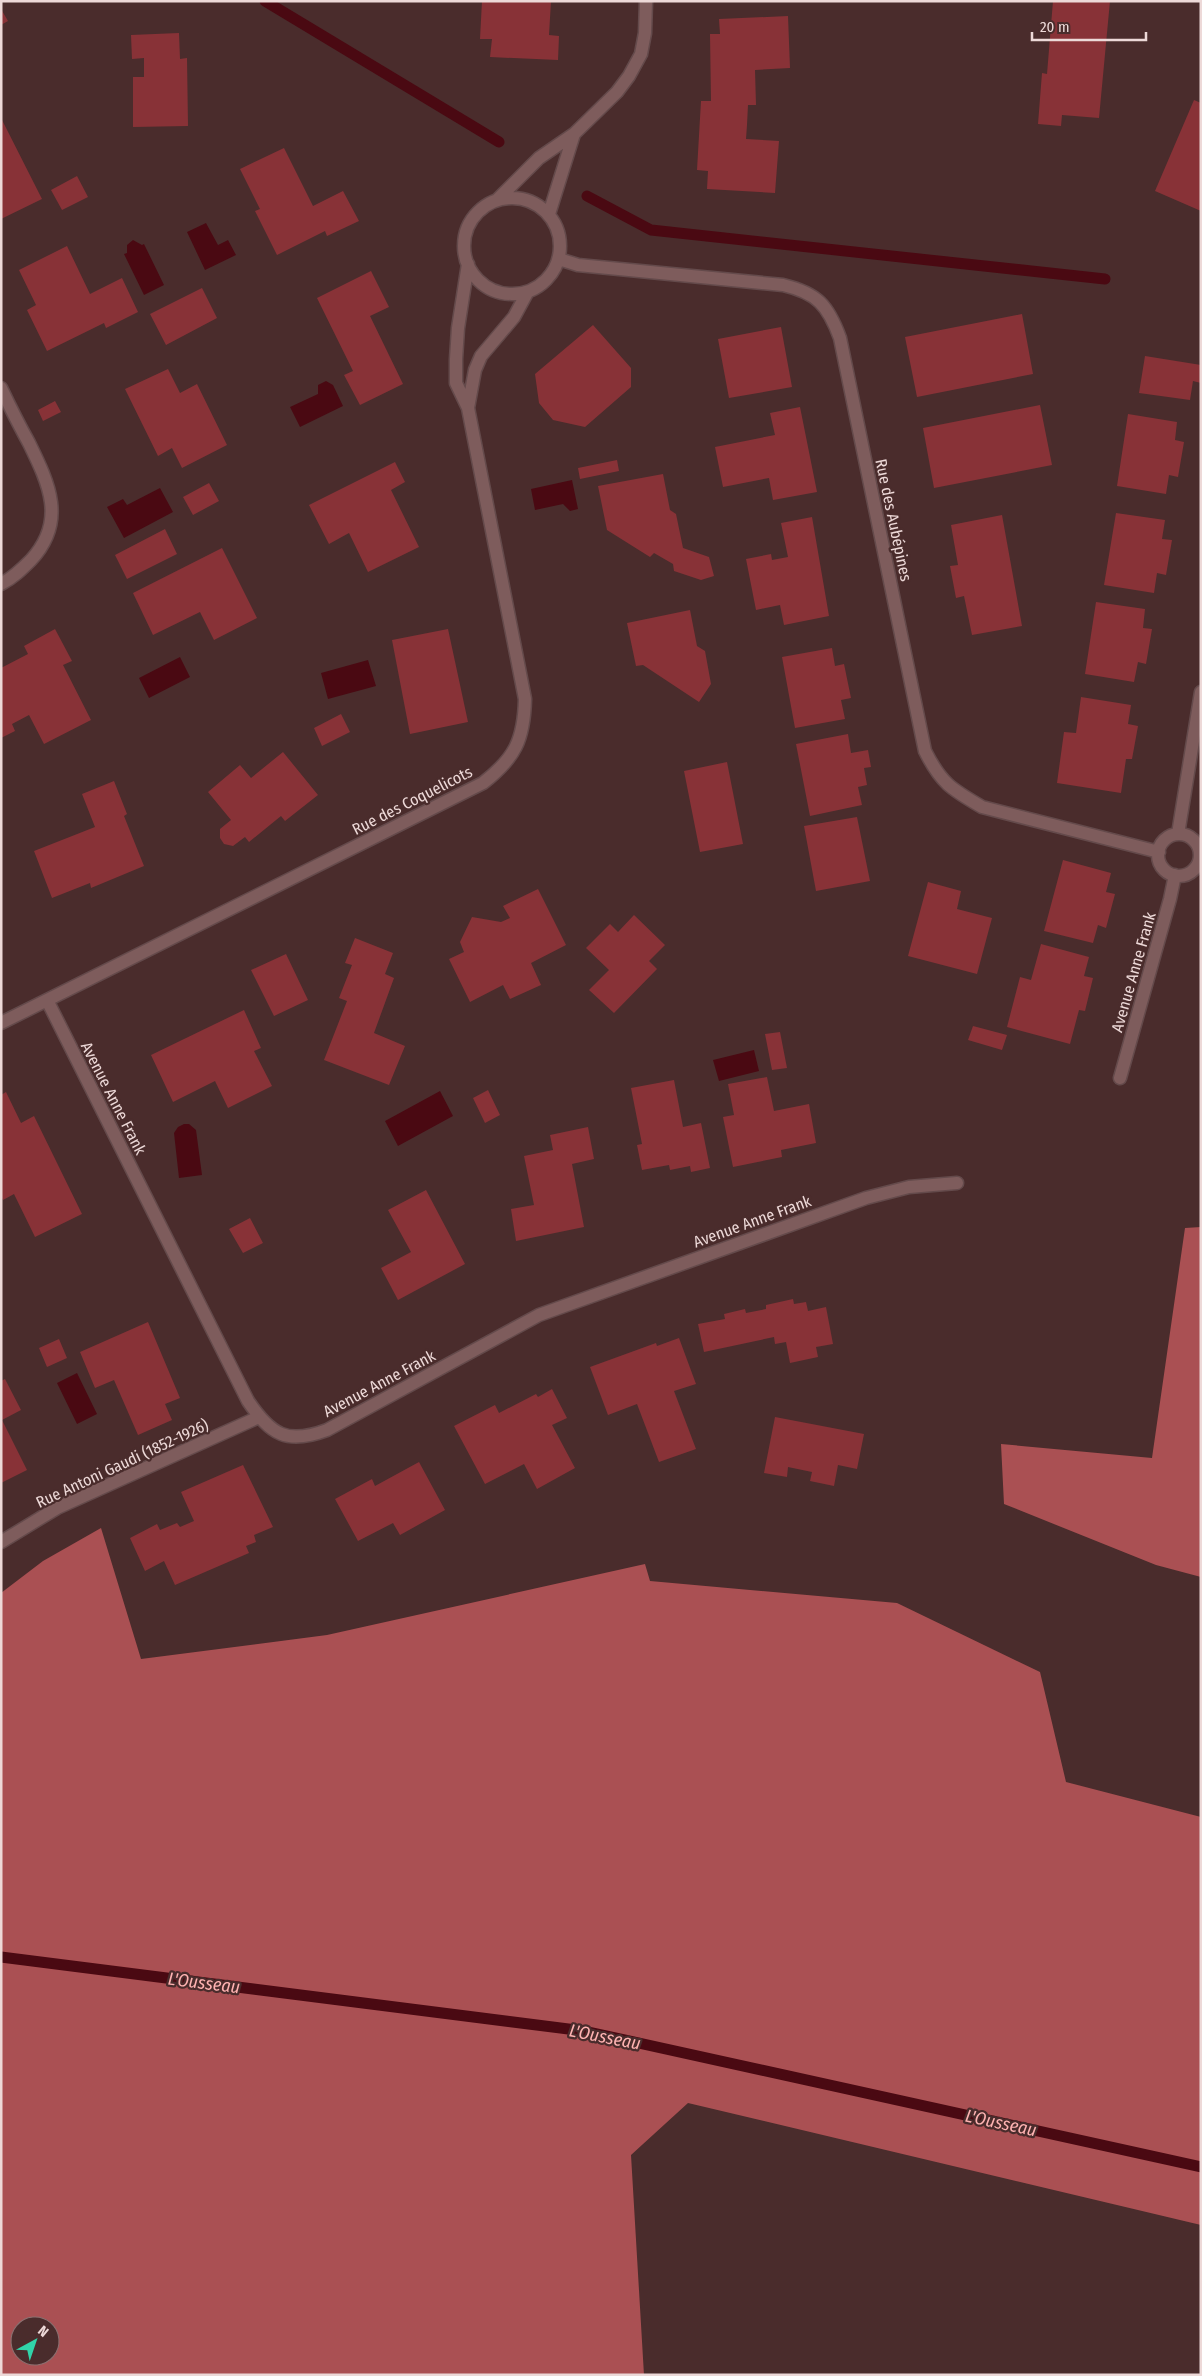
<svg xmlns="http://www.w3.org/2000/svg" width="1202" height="2376" font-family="'Fira Sans Condensed',sans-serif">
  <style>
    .forest { fill: #aa5053; fill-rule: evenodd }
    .water { fill: #4a0912 }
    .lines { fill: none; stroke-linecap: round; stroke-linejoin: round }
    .stream { stroke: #4a0912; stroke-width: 11 }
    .building { fill: #883237 }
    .minor-casing { stroke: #644a4b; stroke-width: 15 }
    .minor { stroke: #7e5c5c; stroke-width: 12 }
    .labels { text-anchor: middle; stroke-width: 4.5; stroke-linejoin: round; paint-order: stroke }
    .street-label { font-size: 16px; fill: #edd9d8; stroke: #4a2c2c }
    .water-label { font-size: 18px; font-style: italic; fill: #ffb3b2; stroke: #4a2c2c }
  </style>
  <rect width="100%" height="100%" fill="#4a2c2c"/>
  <!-- forest -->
  <path class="forest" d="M 1201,1227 L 1201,1577 L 1156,1565 L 1004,1504 L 1001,1444 L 1152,1458 L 1185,1228 Z
    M 101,1528 L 141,1659 L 327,1635 L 645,1564 L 650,1581 L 897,1603 L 1040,1672 L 1066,1782 L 1201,1817 L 1201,2225 L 688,2103 L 631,2155 L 644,2375 L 1,2375 L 1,1593 L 43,1561 ZM 20,2326 L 50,2326 L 50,2356 L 20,2356 Z"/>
  <!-- water -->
  <path class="water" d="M 206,223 L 218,245 L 228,240 L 236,255 L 205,270 L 187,232 Z
    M 133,240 L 142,245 L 144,244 L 164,285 L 144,295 L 124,254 L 127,253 L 127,245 Z
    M 326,381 L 333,385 L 343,406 L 300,427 L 290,407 L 318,394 L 318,385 Z
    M 572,480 L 578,509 L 570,511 L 563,504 L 535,510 L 531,489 Z
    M 160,488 L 173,512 L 124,538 L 107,507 L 123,499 L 127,505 Z
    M 180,657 L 190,677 L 149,698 L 139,678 Z
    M 368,660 L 376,686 L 328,699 L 321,673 Z
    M 754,1050 L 759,1071 L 719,1081 L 713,1060 Z
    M 440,1091 L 453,1116 L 398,1146 L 385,1121 Z
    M 184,1124 L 189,1124 L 196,1130 L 202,1175 L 179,1178 L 174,1133 L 178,1127 Z
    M 77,1373 L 97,1414 L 77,1424 L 57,1383 Z"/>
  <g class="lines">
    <!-- stream -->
    <path class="stream" d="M 265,1 L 499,142
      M 587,196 L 651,230 L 1105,279
      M 1,1957 L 584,2031 L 1201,2167"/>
  </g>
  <!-- building -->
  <path class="building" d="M 482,1 L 551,1 L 549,35 L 559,36 L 558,60 L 490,57 L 492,39 L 480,39 Z
    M 1053,1 L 1110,1 L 1099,118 L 1062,115 L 1061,126 L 1038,124 L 1042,73 L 1047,74 Z
    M 1,9 L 8,21 L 1,25 Z
    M 788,16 L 790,68 L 755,70 L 756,105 L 748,105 L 747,125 L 746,139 L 779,141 L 775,193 L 707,189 L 708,171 L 697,170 L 701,101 L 711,101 L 710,34 L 720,34 L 719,19 Z
    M 179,33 L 180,59 L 187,58 L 188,126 L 133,127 L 133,77 L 144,77 L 144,58 L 132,59 L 131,35 Z
    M 1194,100 L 1201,103 L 1201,211 L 1155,191 Z
    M 1,118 L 42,199 L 1,219 Z
    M 284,148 L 313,206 L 343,191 L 359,221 L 327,236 L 325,231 L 277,255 L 255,211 L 260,209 L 240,169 Z
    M 77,176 L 88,197 L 62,210 L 51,190 Z
    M 67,246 L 90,294 L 122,278 L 138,312 L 106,328 L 104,323 L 47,351 L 27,310 L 36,305 L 19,270 Z
    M 371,271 L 389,307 L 370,316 L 403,384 L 360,405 L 344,375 L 353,371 L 317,298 Z
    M 202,288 L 217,318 L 166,345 L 150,314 Z
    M 1022,314 L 1033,374 L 917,397 L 905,337 Z
    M 593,325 L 631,368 L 631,387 L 585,427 L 553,420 L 539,403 L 535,374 Z
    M 781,327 L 792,387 L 729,398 L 718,339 Z
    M 1145,356 L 1201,365 L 1201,383 L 1193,381 L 1190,400 L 1139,393 Z
    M 168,369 L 180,393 L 197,384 L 227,445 L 182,468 L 172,448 L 158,456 L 125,389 Z
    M 55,401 L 61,412 L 43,421 L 38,410 Z
    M 1040,405 L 1052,465 L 934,488 L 923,428 Z
    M 800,407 L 817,492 L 773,500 L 769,478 L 723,487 L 715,447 L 775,435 L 770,413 Z
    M 1128,414 L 1177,422 L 1175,440 L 1184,442 L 1178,477 L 1169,475 L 1166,494 L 1117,486 Z
    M 617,460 L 619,471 L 580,479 L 578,468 Z
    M 395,462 L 405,482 L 391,490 L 419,547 L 368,572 L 349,533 L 329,544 L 309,505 Z
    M 663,474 L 670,510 L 676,514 L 683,548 L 709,557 L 714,576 L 701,580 L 674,571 L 673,564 L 654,553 L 650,557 L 607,530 L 598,486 Z
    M 209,483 L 219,501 L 193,515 L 183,497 Z
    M 1116,513 L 1165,520 L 1162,539 L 1172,540 L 1166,575 L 1157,573 L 1154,593 L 1104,585 Z
    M 1002,515 L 1022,626 L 972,635 L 964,596 L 956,598 L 950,566 L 958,565 L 951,525 Z
    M 812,517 L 829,616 L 784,625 L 780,605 L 756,610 L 746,559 L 771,554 L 772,560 L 788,557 L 781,523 Z
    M 165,529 L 177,554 L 127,579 L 115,555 Z
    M 222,548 L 257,618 L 214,640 L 200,612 L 153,635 L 133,593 Z
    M 1096,602 L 1145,609 L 1143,628 L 1152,629 L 1146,664 L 1138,662 L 1134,682 L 1085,674 Z
    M 690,610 L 697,646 L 705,651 L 711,684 L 699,702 L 643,665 L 636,666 L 627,623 Z
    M 55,629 L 72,661 L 63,665 L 91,720 L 44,744 L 29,715 L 12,724 L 15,731 L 1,738 L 1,668 L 28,654 L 24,646 Z
    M 448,629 L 468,722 L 410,734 L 392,640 Z
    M 832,648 L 835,666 L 844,664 L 851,698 L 841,700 L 845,719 L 795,728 L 782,657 Z
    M 1081,697 L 1131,705 L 1128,724 L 1138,726 L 1132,759 L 1126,759 L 1121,793 L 1057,783 L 1064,732 L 1076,733 Z
    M 341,714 L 350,732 L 322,746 L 314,728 Z
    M 848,734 L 851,753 L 868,750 L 871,767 L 864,768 L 867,785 L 858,787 L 862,805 L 810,816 L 796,744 Z
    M 283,752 L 318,795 L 285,821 L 281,816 L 249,842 L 245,837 L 233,846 L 224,844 L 220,838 L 220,829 L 231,820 L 208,792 L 240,765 L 251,778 Z
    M 727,762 L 743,844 L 700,852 L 684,771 Z
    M 114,781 L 127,814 L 124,816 L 144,866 L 91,888 L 90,883 L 52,898 L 34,851 L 95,827 L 82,794 Z
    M 857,817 L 870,881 L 816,891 L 804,826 Z
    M 1063,860 L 1111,873 L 1106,892 L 1115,894 L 1106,928 L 1098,925 L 1093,943 L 1044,931 Z
    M 928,882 L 961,891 L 957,909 L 992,918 L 977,974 L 908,956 Z
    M 538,889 L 566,945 L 531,963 L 541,985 L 510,999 L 503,985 L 470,1002 L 449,959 L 464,952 L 460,942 L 472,917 L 501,922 L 510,918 L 503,906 Z
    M 634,915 L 665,945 L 649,961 L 657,969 L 614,1013 L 589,990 L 609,970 L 586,948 L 610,924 L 618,932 Z
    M 355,938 L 393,953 L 385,974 L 394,978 L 374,1033 L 405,1046 L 389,1085 L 324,1060 L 347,1001 L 339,998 L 352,965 L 345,963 Z
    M 1041,944 L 1089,957 L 1084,976 L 1093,978 L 1085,1011 L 1079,1010 L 1070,1044 L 1007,1027 L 1020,977 L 1031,980 Z
    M 286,954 L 308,1000 L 274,1016 L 251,970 Z
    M 244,1010 L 261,1048 L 254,1051 L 272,1086 L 228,1108 L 215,1081 L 173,1102 L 151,1055 Z
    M 973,1026 L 1007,1035 L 1002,1050 L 968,1040 Z
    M 780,1032 L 787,1068 L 772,1070 L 765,1034 Z
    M 767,1077 L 774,1111 L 809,1104 L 816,1143 L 781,1150 L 782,1157 L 733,1167 L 723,1117 L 734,1115 L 728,1084 Z
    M 674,1080 L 683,1127 L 701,1123 L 710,1168 L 691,1172 L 690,1166 L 670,1170 L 669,1165 L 642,1170 L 637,1145 L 642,1144 L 631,1088 Z
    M 488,1090 L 500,1115 L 485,1123 L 473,1098 Z
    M 6,1092 L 21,1123 L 34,1116 L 82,1214 L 35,1237 L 14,1194 L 3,1200 L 1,1196 L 1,1095 Z
    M 588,1127 L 594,1159 L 572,1164 L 584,1227 L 516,1241 L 511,1209 L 534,1205 L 524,1156 L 553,1150 L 550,1135 Z
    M 426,1190 L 465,1264 L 398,1300 L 381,1268 L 411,1252 L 388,1210 Z
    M 250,1218 L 263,1243 L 243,1253 L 229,1229 Z
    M 793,1299 L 794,1304 L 806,1302 L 808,1311 L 826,1307 L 833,1344 L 816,1347 L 818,1357 L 790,1363 L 786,1342 L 775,1344 L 774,1337 L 704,1352 L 698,1324 L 725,1319 L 724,1314 L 745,1309 L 746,1313 L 766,1309 L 766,1305 Z
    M 148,1322 L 180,1398 L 165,1404 L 172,1420 L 138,1435 L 114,1380 L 95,1388 L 80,1352 Z
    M 679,1338 L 696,1384 L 674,1391 L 696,1449 L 659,1462 L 637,1404 L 608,1415 L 590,1367 L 656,1343 L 657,1346 Z
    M 59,1339 L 67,1358 L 47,1367 L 39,1348 Z
    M 5,1379 L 21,1410 L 2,1420 L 27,1470 L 1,1483 L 1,1381 Z
    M 552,1389 L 567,1418 L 552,1425 L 575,1468 L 537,1489 L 524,1464 L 485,1484 L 454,1426 L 495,1405 L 499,1413 L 536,1394 L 538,1397 Z
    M 775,1417 L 864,1434 L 857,1469 L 838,1465 L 834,1486 L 810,1481 L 812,1472 L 788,1467 L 787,1477 L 764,1473 Z
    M 419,1462 L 445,1510 L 400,1535 L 393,1523 L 358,1541 L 335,1499 L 372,1479 L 375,1486 Z
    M 243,1465 L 273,1527 L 254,1535 L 256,1542 L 246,1546 L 249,1553 L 175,1585 L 164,1561 L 145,1571 L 130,1538 L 157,1524 L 160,1530 L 177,1523 L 180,1527 L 194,1521 L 181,1492 Z"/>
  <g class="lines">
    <defs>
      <path id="minor" d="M464 246a48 48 0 1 1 96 0a48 48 0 1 1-96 0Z
        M 497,200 L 539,158 L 574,134 L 617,92 L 629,76 L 641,54 L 645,33 L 646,1
        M 549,214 L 574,134
        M 559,259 L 578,265 L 783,285 C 817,293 828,305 840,338 L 925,751 C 941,783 951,789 982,807 L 1159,852
        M 1,388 C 10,407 19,425 29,443 C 49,484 67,521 31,560 C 22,569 13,578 1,584
        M 468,408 L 475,370 L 481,356 L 514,317 L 527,293
        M 1178,834 L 1201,692
        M1158 855a21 21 0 1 1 42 0a21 21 0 1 1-42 0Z
        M 47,1000 L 248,1401 C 271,1435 287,1445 327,1430 L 539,1315 L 866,1198 L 909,1187 L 957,1183
        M 1,1023 L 483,783 C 515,758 524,740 525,699 L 468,408 L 456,383 L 456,359 L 458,328 L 468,264
        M 1120,1078 L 1170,899 L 1175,875
        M 1,1542 L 57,1508 L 259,1417"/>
    </defs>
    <!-- minor casing -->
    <use href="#minor" class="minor-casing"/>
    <!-- minor -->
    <use href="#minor" class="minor"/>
  </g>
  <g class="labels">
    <!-- street labels -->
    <g class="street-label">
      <text transform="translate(894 520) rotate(78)" y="6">Rue des Aubépines</text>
      <text transform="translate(412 800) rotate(-27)" y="6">Rue des Coquelicots</text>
      <text transform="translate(1133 972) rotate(-74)" y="6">Avenue Anne Frank</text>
      <text transform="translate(114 1098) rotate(63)" y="6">Avenue Anne Frank</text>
      <text transform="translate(752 1221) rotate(-20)" y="6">Avenue Anne Frank</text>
      <text transform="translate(379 1383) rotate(-28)" y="6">Avenue Anne Frank</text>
      <text transform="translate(122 1463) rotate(-25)" y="6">Rue Antoni Gaudi (1852-1926)</text>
    </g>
    <!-- water labels -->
    <g class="water-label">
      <text transform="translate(204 1983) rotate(7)" y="6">L'Ousseau</text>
      <text transform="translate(605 2037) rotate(11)" y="6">L'Ousseau</text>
      <text transform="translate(1001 2123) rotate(12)" y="6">L'Ousseau</text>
    </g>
  </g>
  <!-- border -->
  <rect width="1202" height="2376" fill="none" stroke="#edd9d8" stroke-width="5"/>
  <!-- north arrow -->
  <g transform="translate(35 2341) rotate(40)"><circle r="24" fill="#4a2c2c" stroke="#8b7171"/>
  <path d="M0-4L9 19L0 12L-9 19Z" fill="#31d4a9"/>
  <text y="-8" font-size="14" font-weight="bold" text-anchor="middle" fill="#edd9d8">N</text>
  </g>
  <!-- scale -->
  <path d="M1032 32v8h114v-8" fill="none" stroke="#edd9d8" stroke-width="2.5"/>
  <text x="1040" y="32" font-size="15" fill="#edd9d8" stroke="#4a2c2c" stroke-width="4" paint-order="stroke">20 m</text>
</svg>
